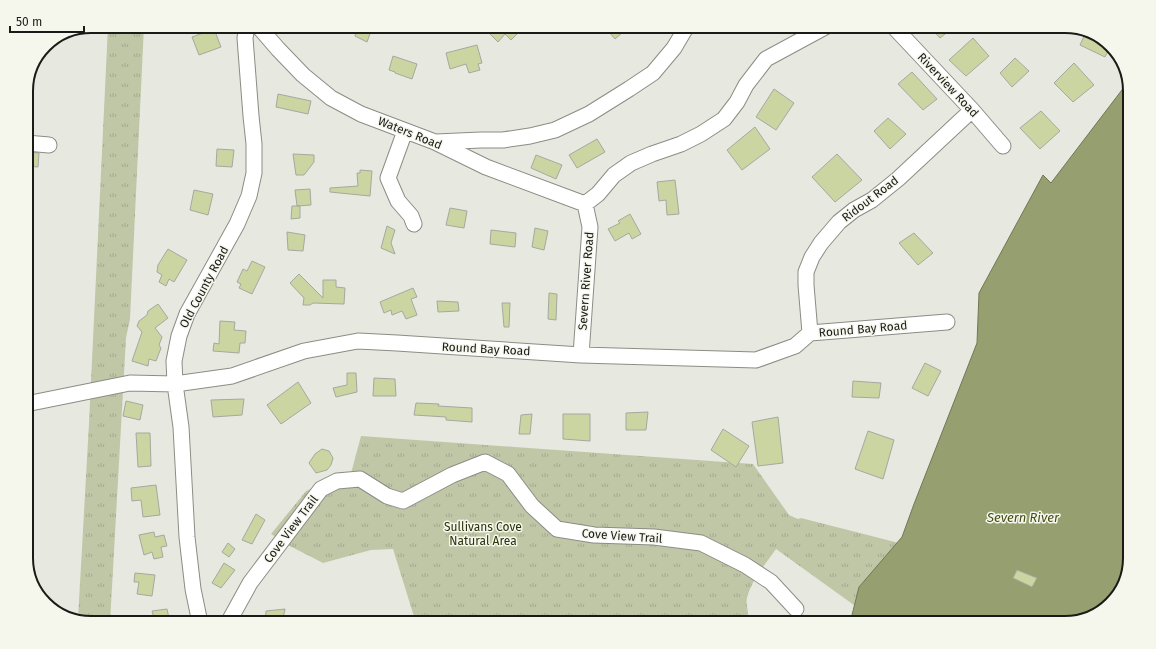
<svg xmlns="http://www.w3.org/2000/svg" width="1156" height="649" font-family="'Fira Sans',sans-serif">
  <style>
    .grass { fill: url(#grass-tufts) }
    .water { fill: #969f6f; stroke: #717755 }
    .building { fill: #cbd5a2; stroke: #a6a89f }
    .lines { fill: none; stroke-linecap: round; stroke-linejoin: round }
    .minor-casing { stroke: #8b8d85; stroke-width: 17 }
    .minor { stroke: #fff; stroke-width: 15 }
    .labels { text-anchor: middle; stroke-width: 3; stroke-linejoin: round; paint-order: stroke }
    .street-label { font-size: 12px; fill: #1a1a17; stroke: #f5f7ed }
    .park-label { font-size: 12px; fill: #2b3109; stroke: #f5f7ed }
    .water-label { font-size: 13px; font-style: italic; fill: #454d14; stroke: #f5f7ed }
    .rim { fill: none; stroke: #1a1a17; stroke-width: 2 }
  </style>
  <defs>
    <pattern id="grass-tufts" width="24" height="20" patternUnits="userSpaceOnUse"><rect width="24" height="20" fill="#c0c7a7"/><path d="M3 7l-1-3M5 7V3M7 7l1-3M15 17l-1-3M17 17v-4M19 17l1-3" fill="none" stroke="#a4aa8f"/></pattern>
  </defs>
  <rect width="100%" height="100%" fill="#e7e9e0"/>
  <!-- grass -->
  <path class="grass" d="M 108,26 L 144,26 L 130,319 L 126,338 L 110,623 L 91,623 L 78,619 L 89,423 Z
    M 361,436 L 753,464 L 789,515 L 798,519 L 801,518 L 899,543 L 858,608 L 776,549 C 765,565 752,579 747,598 C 745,606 751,616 747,623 L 416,623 L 393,549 L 371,550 L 323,563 L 284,543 L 284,542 L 271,534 L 306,491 L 328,481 L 350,477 Z"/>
  <!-- water -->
  <path class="water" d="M 1128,82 L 1130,87 L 1130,558 L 1121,590 L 1098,614 L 1065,623 L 850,623 L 859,587 L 902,537 L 914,504 L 977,343 L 979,293 L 1043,175 L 1051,183 Z"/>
  <!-- building -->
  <path class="building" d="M 357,26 L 371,31 L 367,42 L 355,36 Z
    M 482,26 L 525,26 L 511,40 L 505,34 L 498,42 Z
    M 604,26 L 630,26 L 615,39 Z
    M 929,26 L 955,26 L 940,38 Z
    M 214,29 L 221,47 L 199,55 L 192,37 Z
    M 1086,32 L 1097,35 L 1110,47 L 1105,57 L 1080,45 Z
    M 973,38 L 989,56 L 966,76 L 949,60 Z
    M 477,45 L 482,63 L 478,64 L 480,70 L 469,73 L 466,64 L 450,69 L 446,53 Z
    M 393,56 L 417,64 L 412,79 L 395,73 L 395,72 L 389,70 Z
    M 1015,58 L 1029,71 L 1012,87 L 1000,73 Z
    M 1074,63 L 1094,85 L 1073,102 L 1054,83 Z
    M 912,72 L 937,99 L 923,110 L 898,84 Z
    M 774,89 L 794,103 L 776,130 L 756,117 Z
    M 278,94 L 311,101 L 308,114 L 276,107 Z
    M 1041,111 L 1060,131 L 1040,149 L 1020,128 Z
    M 888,118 L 906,134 L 890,149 L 874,131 Z
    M 755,127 L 770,149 L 742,170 L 727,150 Z
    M 597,139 L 605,152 L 577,168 L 569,155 Z
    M 217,149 L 234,150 L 232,167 L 216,166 Z
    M 26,152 L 39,153 L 38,167 L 26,166 Z
    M 293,154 L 314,155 L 314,162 L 304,175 L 296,175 Z
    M 837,154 L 862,180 L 835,202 L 812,177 Z
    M 536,155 L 562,165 L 556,179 L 531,168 Z
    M 360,170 L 372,171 L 370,196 L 330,192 L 330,188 L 358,186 L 357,173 L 360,173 Z
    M 675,180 L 679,214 L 667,215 L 666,200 L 659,201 L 657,182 Z
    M 310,189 L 311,205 L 297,206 L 295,190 Z
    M 194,190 L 213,194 L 208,215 L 190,210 Z
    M 292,206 L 300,206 L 300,218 L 291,219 Z
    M 450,208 L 467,211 L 464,228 L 446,225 Z
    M 630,214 L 641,234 L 632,239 L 629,233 L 615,241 L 608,229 L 620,223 L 618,221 Z
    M 387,226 L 395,230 L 391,243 L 395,254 L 381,248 Z
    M 535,228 L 548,231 L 544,250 L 532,247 Z
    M 491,230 L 516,233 L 515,247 L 490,244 Z
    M 287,232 L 305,235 L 303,251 L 288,250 Z
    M 914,233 L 933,253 L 918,265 L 899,243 Z
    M 168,249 L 187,260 L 174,282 L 169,279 L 166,286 L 159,282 L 162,275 L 157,272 L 158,265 Z
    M 252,261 L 265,267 L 252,294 L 239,288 L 241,284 L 237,282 L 243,269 L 247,271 Z
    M 299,274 L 323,298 L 323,280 L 336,280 L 336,287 L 345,288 L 344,304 L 313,303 L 310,305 L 303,305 L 304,298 L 290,283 Z
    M 413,288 L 417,297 L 411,299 L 417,315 L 406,319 L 402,311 L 392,315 L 391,310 L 384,313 L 380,302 Z
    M 549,293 L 557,294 L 556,320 L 548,319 Z
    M 437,301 L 458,302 L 459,311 L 438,312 Z
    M 502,303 L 510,303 L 509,327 L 504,327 Z
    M 158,304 L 168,318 L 155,328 L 162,337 L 159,345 L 161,348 L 156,361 L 149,359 L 148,366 L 132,361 L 142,332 L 137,326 L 139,321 L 147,315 L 148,311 Z
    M 220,321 L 235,322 L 234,330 L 246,331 L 245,343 L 240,343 L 239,353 L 213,351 L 214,343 L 219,344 Z
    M 925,363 L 941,371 L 928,396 L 912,388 Z
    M 347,373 L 356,373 L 357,392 L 336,397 L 333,388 L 347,385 Z
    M 374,378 L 395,379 L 396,396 L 373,396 Z
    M 853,381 L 881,383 L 879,398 L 852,397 Z
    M 298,382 L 311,403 L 281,424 L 267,405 Z
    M 244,399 L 242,415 L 213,417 L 211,400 Z
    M 126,401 L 143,405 L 140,420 L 123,416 Z
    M 416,403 L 439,404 L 438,406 L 472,408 L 472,422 L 446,420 L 446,417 L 414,415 Z
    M 648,412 L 646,430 L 626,430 L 626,413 Z
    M 532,414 L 530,434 L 519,434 L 521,415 Z
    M 563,414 L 590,414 L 590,441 L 563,439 Z
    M 778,417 L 783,463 L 758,466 L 752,422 Z
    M 723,429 L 749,446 L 736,467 L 711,450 Z
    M 868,431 L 894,440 L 883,479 L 855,469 Z
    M 136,433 L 150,433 L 151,466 L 138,467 Z
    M 322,449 L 329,451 L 333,458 L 331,465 L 327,470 L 316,473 L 309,463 L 315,454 Z
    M 156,485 L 160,515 L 143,517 L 141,500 L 132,501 L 131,488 Z
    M 256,514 L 265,520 L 252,544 L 242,540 Z
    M 154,532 L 155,537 L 164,535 L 167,546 L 161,547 L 163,557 L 154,559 L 152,552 L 144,555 L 139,535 Z
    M 228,543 L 235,549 L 229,557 L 222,552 Z
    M 224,563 L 235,570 L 221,588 L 212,583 Z
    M 1017,570 L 1037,578 L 1032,587 L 1013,578 Z
    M 135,573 L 155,575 L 152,596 L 137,594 L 139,582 L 134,582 Z
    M 167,609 L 170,623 L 155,623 L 152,611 Z
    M 285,609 L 282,623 L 265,623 L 266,611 Z"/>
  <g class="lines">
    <defs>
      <path id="minor" d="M 258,26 L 278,49 L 303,75 L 331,98 L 361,114 L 435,142 L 486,167 L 585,204
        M 893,26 L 972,110 L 1003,146
        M 405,131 L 388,178 L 398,201 L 411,216 L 414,224
        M 436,142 L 481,140 L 503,140 L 530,136 L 555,130 L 589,114 L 629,89 L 653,73 L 674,48 L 687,26
        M 26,143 L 49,145
        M 810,333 L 806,285 L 806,272 L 812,257 L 821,243 L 839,222 L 854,210 L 872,200 L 898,179 L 972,110
        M 581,355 L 590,227 L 585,204 L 598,194 L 614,175 L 631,163 L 652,154 L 681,144 L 701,134 L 724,119 L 737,102 L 746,85 L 766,59 L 827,26
        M 26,404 L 130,383 L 175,384 L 232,376 L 304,351 L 358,341 L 397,343 L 581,355 L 756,360 L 795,346 L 810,333 L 947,322
        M 200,623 L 193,589 L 187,537 L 181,427 L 175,384 L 174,361 L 179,336 L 187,314 L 237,224 L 249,196 L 254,173 L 254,144 L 251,116 L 245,38 L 247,26
        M 228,623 L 250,583 L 321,489 L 337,481 L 360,479 L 387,496 L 403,501 L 452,475 L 485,462 L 508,474 L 532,506 L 557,529 L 594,535 L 654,537 L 701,543 L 745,565 L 771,582 L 796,609"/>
    </defs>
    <!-- minor casing -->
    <use href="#minor" class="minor-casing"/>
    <!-- minor -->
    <use href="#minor" class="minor"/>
  </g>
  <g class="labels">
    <!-- street labels -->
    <g class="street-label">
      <text transform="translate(948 85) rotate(47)" y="4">Riverview Road</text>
      <text transform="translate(410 133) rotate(22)" y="4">Waters Road</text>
      <text transform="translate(870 199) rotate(-37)" y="4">Ridout Road</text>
      <text transform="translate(586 281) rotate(-86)" y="4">Severn River Road</text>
      <text transform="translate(204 287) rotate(-62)" y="4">Old County Road</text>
      <text transform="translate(863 329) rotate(-5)" y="4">Round Bay Road</text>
      <text transform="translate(486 349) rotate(3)" y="4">Round Bay Road</text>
      <text transform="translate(291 529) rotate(-53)" y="4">Cove View Trail</text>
      <text transform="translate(622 536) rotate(4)" y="4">Cove View Trail</text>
    </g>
    <!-- park labels -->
    <g class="park-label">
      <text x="483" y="531">Sullivans Cove<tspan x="483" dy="14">Natural Area</tspan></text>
    </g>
    <!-- water labels -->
    <g class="water-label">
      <text x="1023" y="522">Severn River</text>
    </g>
  </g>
  <!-- crop -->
  <path d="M0 0H1156V649H0ZM91 33H1065A58 58 0 0 1 1123 91V558A58 58 0 0 1 1065 616H91A58 58 0 0 1 33 558V91A58 58 0 0 1 91 33Z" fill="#f5f7ed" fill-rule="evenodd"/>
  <path class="rim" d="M91 33H1065A58 58 0 0 1 1123 91V558A58 58 0 0 1 1065 616H91A58 58 0 0 1 33 558V91A58 58 0 0 1 91 33Z"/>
  <!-- scale -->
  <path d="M10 26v6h74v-6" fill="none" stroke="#1a1a17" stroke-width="2"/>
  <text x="16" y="26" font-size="12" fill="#1a1a17" stroke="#f5f7ed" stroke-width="3" paint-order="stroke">50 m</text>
</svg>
